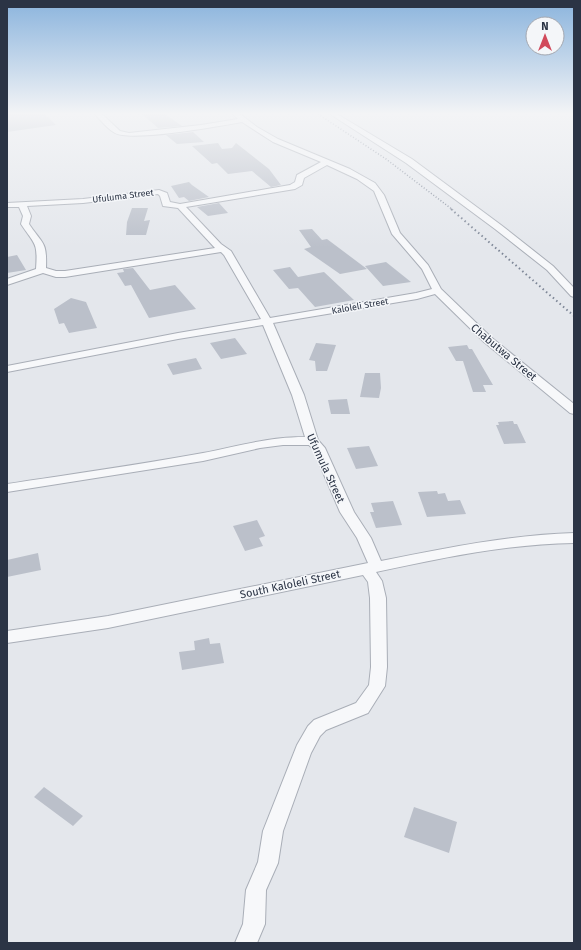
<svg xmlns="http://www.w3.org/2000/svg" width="581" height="950" font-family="'Fira Sans',sans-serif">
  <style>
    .building { fill: #bbc0ca }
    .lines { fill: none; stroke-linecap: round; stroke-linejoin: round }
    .minor-casing { stroke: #a9aeb7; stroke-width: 2 }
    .minor { fill: #f7f8fa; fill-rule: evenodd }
    .rail-far1 { stroke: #7d8696; stroke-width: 1.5; stroke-dasharray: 1 2; stroke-linecap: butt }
    .rail { stroke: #7d8696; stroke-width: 2; stroke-dasharray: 1.5 3; stroke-linecap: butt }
    .labels { text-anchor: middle; stroke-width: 3; stroke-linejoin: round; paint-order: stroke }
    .far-street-label { font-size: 9px; fill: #2b3445; stroke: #f4f6f9 }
    .street-label { font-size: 11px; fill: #2b3445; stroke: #f4f6f9 }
  </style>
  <rect width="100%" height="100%" fill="#e4e7ec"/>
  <!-- building -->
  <path class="building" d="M 7,114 L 45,114 L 56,125 L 7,132 Z
    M 142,114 L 165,114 L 182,126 L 158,128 Z
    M 193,132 L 204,142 L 177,144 L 166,135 Z
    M 218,143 L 222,149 L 232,148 L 236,143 L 269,169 L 281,185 L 271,187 L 252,171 L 228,174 L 217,163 L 212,164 L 192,146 Z
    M 189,182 L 192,185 L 209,197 L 189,201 L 184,197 L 179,198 L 171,186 Z
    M 219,203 L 228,213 L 208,216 L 197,207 Z
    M 132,208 L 148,208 L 144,221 L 150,220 L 146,235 L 126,235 L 127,222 Z
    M 312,229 L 322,240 L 327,239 L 367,269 L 340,274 L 304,249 L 311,247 L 299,230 Z
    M 17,255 L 26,270 L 7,273 L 7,257 Z
    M 386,262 L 411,282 L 383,286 L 365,266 Z
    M 290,267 L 298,277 L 324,272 L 354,300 L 315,307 L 298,288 L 289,289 L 273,270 Z
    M 133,268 L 150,290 L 175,285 L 196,309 L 149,318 L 131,285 L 125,286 L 117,273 L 124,272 L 123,269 Z
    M 71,298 L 86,302 L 97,328 L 69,333 L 64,323 L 59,324 L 54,309 Z
    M 235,338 L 247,354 L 221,359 L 210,343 Z
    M 316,343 L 336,345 L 327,371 L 316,371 L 315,361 L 309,360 Z
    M 467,345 L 469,349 L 472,349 L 493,385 L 483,385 L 486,392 L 473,392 L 463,361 L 456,361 L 448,347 Z
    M 196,358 L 202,369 L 173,375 L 167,364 Z
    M 365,373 L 380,373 L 381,388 L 379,398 L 360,397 Z
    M 347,399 L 350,414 L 331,414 L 328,400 Z
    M 513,421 L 514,424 L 517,424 L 526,443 L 504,444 L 496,425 L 499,425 L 498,422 Z
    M 369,446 L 378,466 L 356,469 L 347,448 Z
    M 437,491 L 438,494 L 445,493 L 448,501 L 460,500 L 466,514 L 427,517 L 418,492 Z
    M 393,501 L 402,525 L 376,528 L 370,512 L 374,512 L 371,503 Z
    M 257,520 L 265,536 L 259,538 L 263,546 L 245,551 L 233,526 Z
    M 38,553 L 41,570 L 7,577 L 7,560 Z
    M 209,638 L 210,644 L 220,643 L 224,663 L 182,670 L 179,652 L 195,650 L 194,641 Z
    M 44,787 L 83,816 L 73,826 L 34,797 Z
    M 414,807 L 457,822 L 449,853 L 404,837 Z"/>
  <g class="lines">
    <defs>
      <path id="minor" d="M 95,114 L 102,114 L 120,131 L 129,133 L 201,125 L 238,119 L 233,114 L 240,114 L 257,127 L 278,139 L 350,169 L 375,183 L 384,195 L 400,233 L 428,265 L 441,289 L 492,338 L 574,404 L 574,414 L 570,413 L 484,342 L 435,294 L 417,299 L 273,323 L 304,395 L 318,440 L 325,448 L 354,512 L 371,538 L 381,561 C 445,548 509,535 574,533 L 574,543 C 507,544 442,558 376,572 L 382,581 L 386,598 L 387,667 L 385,686 L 368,713 L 326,730 L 320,736 L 311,753 L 283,831 L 278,863 L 266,890 L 265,924 L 257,943 L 235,943 L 243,924 L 246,890 L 258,862 L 263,831 L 297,745 L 308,726 L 314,720 L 356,703 L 369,685 L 371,667 L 370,598 L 368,582 L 363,575 L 108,628 L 7,643 L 7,631 L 108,616 L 368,563 L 357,538 L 340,512 L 313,449 L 309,445 L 283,445 L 260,448 L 203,461 L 7,492 L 7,484 C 72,474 138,465 203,453 C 239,446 268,437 305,437 L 292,395 L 263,325 L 178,339 L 7,372 L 7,366 L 178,333 L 261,319 L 224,255 L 221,252 L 65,277 L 56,277 L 43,273 L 7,285 L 7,279 L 36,269 C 38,242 35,245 21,224 L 23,216 L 19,207 L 7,207 L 7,203 L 83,199 L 159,190 L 167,193 L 170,202 L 180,204 L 290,185 L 295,182 L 297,175 L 321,162 L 273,142 L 242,122 C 220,126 131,142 115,133 C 108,129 100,120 95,114 ZM 327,165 L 357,179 L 374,191 L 392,234 L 422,269 L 432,289 L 416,293 L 270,318 L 231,251 L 221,244 L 186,207 L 295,189 L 302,185 L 304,178 ZM 158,194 L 160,196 L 163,206 L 178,208 L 215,248 L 65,271 L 56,271 L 46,268 C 47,241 43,245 29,224 L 31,216 L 27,206 L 83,203 Z
        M 330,114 L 337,114 L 412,159 L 501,225 L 553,266 L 574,288 L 574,297 L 571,296 L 547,270 L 495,229 L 406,163 Z"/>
    </defs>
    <!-- minor casing -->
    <use href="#minor" class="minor-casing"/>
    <!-- minor -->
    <use href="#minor" class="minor"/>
    <!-- rail-far1 -->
    <path class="rail-far1" d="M 318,114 L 386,159 L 453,210"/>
    <!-- rail -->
    <path class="rail" d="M 451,209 L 574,316"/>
  </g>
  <!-- sky -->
  <linearGradient id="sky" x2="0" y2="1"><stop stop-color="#8bb4dd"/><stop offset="0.46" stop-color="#f3f4f6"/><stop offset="1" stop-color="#f3f4f6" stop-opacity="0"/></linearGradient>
  <rect width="581" height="247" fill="url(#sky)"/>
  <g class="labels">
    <!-- far-street labels -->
    <g class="far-street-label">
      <text transform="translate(123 196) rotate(-7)" y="3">Ufuluma Street</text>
      <text transform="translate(360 306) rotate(-10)" y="3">Kaloleli Street</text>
    </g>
    <!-- street labels -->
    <g class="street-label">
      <text transform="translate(504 352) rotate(40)" y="4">Chabutwa Street</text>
      <text transform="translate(326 468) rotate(65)" y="4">Ufumula Street</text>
      <text transform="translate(290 584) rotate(-12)" y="4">South Kaloleli Street</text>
    </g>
  </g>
  <!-- border -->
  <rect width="581" height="950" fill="none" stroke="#2b3445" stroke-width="16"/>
  <!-- north arrow -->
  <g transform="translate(545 36)"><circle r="19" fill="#f4f6f9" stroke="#a4a8b1"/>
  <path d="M0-3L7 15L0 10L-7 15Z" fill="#d1495b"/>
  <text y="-6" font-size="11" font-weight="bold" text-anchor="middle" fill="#2b3445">N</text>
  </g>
</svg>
